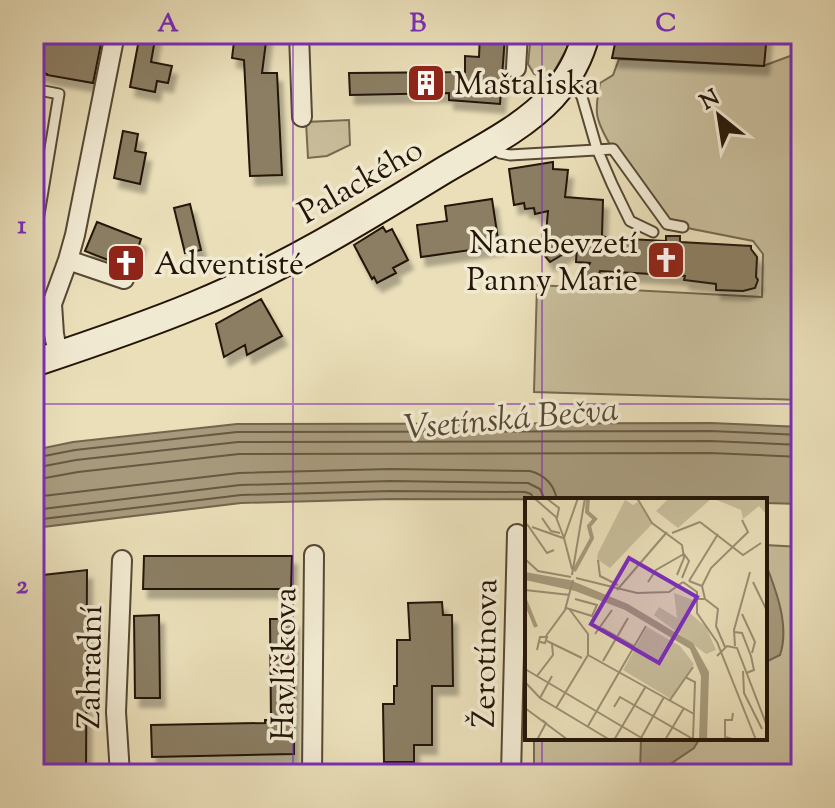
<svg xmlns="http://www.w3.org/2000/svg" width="835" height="808" font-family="'Sorts Mill Goudy',serif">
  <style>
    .green { fill: #c8bd9b; stroke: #766951; stroke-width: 2 }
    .water { fill: #a79a7c; stroke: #73654d; stroke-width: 2 }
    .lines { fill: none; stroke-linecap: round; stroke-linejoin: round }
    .shore { stroke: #665842; stroke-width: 2 }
    .building { fill: #8b7e64; stroke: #241507; stroke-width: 2; filter: url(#shadow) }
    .lane-casing { stroke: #564834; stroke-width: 13 }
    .street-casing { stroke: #564834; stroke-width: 22 }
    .secondary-casing { stroke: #241507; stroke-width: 30 }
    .lane { stroke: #f1ead2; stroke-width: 9 }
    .street { stroke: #f1ead2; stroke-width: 18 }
    .secondary { stroke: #f1ead2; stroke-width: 26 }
    .grid { fill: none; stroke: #7b2cbf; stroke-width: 2; stroke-opacity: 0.55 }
    .labels { text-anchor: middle; stroke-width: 7; stroke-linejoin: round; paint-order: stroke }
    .poi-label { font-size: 32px; fill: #241507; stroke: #f1ead2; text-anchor: start }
    .street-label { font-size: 32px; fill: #241507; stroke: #f1ead2 }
    .water-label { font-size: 34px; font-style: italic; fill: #584a36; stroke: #f1ead2 }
    .inset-river { fill: none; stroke: #a79a7c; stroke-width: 4 }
    .inset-road { fill: none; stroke: #9b8e72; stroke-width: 2 }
    .view { fill: #7b2cbf; fill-opacity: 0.15; stroke: #7b2cbf; stroke-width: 4 }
    .inset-edge { fill: none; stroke: #241507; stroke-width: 4 }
    .neatline { fill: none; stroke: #7b2cbf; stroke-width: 3 }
    .grid-label { font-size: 26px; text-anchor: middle; font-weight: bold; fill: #7b2cbf }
  </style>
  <defs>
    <filter id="shadow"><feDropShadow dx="5" dy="9" stdDeviation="2" flood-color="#0004"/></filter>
  </defs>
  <rect width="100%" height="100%" fill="#eadfb9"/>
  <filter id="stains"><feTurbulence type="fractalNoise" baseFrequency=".0025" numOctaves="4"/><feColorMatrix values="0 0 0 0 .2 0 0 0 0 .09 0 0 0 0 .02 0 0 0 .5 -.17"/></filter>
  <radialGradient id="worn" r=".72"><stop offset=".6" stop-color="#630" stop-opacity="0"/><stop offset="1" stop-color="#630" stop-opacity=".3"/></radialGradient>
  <!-- green -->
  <path class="green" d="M 531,34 L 570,34 L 567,48 L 550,79 L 534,74 L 528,64 Z
    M 801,52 L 801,400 L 534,392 L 537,285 L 762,297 L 763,254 L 753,241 L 667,224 C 649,199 601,142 597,114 C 596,103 598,93 600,83 L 613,75 L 619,59 L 763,66 Z
    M 349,120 L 350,145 L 327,156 L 308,158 L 306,122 Z
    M 765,545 L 801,547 L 801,774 L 534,774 L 534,738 L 765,738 Z"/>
  <!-- water -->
  <path class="water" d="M 711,423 L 801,427 L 801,504 L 765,503 L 765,500 L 391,499 L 241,503 L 34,528 L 34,450 L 73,442 L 237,424 Z
    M 765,562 C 776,590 790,626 780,655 L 768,661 L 765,660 Z
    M 641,738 L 700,738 L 694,748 L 660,771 L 661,774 L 640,774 Z"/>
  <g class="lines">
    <!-- shore -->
    <path class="shore" d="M 34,458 L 75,450 L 237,432 L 710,431 L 801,435
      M 34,468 L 76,460 L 238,442 L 710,441 L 801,445
      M 34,480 L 78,472 L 239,454 L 710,453 L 801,457
      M 34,497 L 239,473 L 391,469 L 530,471 C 545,475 554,484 557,500
      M 34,510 L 240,485 L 391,481 L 528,483 L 540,489 L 545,500
      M 34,520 L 241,495 L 391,491 L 525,492 L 531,494 L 535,500"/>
  </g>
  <!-- building -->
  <path class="building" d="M 34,34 L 103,34 L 93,83 L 47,75 L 47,74 L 34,71 Z
    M 140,34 L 156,34 L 151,62 L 172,66 L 168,83 L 157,81 L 155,92 L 130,87 Z
    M 235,34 L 267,34 L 262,73 L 277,73 L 282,175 L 250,176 L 244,60 L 232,58 Z
    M 480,34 L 505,36 L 500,104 L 449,100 L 449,93 L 350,95 L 349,73 L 465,72 L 465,56 L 479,57 Z
    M 617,34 L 767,34 L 764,66 L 612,58 Z
    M 123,131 L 138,134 L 135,151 L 146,153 L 140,184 L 114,178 Z
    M 553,162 L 553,169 L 568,170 L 565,197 L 603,200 L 602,236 L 608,238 L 666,241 L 666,236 L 680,236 L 680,242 L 751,246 L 751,249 L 757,257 L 756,277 L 758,280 L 755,288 L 743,291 L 716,290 L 716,284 L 684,280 L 685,276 L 600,271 L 598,278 L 582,280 L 590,263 L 576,262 L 577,246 L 550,262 L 544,255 L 548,211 L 535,214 L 534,208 L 525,209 L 524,203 L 514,205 L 509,169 Z
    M 492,199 L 499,246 L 421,257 L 417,225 L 447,221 L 445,206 Z
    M 190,204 L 201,250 L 185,253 L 174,208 Z
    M 97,222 L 141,239 L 131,269 L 85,251 Z
    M 383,227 L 386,232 L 392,229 L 408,260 L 393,268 L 396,273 L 377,283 L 374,277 L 372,279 L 354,245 Z
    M 261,299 L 282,336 L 247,355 L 245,345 L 224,357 L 216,324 Z
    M 144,556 L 292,556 L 291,589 L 143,589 Z
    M 87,570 L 86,774 L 34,774 L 34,576 Z
    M 442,602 L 443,615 L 452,615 L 453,686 L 432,686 L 432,745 L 414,745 L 414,762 L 384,762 L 383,704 L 394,704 L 394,686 L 397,686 L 397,640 L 410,640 L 408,603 Z
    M 159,615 L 160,698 L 135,698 L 134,616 Z
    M 270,619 L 294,619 L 294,754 L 152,757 L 151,725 L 265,723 L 265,720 L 271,720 Z"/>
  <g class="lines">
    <defs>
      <path id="lane" d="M 568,81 L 578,90 L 582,97 L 597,149 L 612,184 L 630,221 L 653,232
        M 34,89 L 59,94 L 34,245
        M 490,146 L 500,153 L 510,155 L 613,149 L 667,224 L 683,227"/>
      <path id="street" d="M 299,34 L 302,117
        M 516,68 L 518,34
        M 68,260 L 124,279
        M 58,355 L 54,334 L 52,304 L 68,260 L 75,235 L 115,34
        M 120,774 L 116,712 L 122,560
        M 312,774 L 314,555
        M 511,774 L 517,534"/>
      <path id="secondary" d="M 34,363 C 88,345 142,327 195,305 C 281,270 361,221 441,172 C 478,150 522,129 552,97 C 569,78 580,59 586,34"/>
    </defs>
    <!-- lane casing -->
    <use href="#lane" class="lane-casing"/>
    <!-- street casing -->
    <use href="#street" class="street-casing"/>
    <!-- secondary casing -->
    <use href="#secondary" class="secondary-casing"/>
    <!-- lane -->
    <use href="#lane" class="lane"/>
    <!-- street -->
    <use href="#street" class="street"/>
    <!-- secondary -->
    <use href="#secondary" class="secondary"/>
  </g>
  <!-- grid -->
  <path class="grid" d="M 293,34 L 293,774M 542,34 L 542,500M 34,404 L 801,404M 542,738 L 542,774"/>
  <!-- icons -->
  <defs>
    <symbol id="building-square" viewBox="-11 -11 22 22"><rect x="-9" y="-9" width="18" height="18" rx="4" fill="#8f2418" stroke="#f1ead2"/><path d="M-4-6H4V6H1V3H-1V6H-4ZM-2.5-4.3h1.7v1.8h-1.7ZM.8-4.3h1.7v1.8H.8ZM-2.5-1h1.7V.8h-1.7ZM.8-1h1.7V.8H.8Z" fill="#fff"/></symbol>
    <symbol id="church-square" viewBox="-11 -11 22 22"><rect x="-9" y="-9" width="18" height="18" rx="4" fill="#8f2418" stroke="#f1ead2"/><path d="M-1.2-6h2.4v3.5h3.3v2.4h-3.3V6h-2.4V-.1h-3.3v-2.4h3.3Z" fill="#fff"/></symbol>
  </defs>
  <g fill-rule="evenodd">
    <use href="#building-square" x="404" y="61" width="44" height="44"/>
    <use href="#church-square" x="644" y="238" width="44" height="44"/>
    <use href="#church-square" x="104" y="241" width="44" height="44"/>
  </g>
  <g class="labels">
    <!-- poi labels -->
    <g class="poi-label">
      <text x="454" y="94">Maštaliska</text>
      <text x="638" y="253" text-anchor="end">Nanebevzetí<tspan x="638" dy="37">Panny Marie</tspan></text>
      <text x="154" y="274">Adventisté</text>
    </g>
    <!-- street labels -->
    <g class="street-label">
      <text transform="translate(360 180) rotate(-30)" y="11">Palackého</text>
      <text transform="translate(484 653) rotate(-89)" y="11">Žerotínova</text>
      <text transform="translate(283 664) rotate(-89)" y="11">Havlíčkova</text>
      <text transform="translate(89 667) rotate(-89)" y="11">Zahradní</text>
    </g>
    <!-- water labels -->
    <g class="water-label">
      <text transform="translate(511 417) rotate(-5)" y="12">Vsetínská Bečva</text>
    </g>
  </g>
  <!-- overview -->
  <g transform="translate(525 498)">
    <rect width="242" height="242" fill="#eadfb9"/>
    <path d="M 144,0 L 242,0 L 242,17 L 234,8 L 218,21 L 216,12 L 187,0 L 153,30 L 131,13 ZM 100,2 L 108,7 L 113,4 L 127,26 L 85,70 L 72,61 L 73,55 ZM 149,95 L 168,102 L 165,115 L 181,129 L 191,152 L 181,156 L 129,117 L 134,109 L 152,120 ZM 122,129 L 155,148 L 169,166 L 146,201 L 98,172 Z" fill="#c8bd9b"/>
    <path d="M 0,74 L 45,82 L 103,106 L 168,145 L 184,174 L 182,242 L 174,242 L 176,178 L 165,151 L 100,112 L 50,93 L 0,82 Z" fill="#a79a7c"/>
    <path class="inset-river" d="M 49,73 L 67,40 L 64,28 L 70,21 L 62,14 L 63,0M 0,102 L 11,129"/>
    <path class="inset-road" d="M 9,0 L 31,19 L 39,40M 21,0 L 34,10 L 32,20M 112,0 L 127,25 L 157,47 L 159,60 L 152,77M 17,20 L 26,33 L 35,35M 175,24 L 218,57 L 236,45M 2,26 L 22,55 L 29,52M 7,29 L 38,40M 147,35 L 175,24M 0,61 L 13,73 L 46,79M 73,62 L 75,78 L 93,87M 47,71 L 39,40 L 53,0M 47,77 L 60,0M 51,80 L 112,95 L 144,94 L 158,84M 164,83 L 177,88 L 180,101 L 173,101M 164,83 L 193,36M 123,84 L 131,72 L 159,56 L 164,63 L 157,80M 158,84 L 172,94 L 172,115 L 192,144 L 231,242M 228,84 L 242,113M 177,88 L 186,70 L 223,34 L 217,22M 0,92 L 45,97M 92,92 L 142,34M 180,101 L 193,111 L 191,128 L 200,149M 41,110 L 67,118 L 72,107 L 50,101M 45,112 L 63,136 L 63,157M 217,116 L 230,144 L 227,155M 77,130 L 109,148M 209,134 L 217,135 L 226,158 L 229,172 L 221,175M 70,136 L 87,112M 21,138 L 40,112 L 48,82M 22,143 L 57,160M 210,148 L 209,132 L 225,74M 12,152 L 15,139 L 22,139 L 20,145 L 15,144M 63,157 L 169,216M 192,158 L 202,148 L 212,150 L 242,228M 78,163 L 103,120M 0,171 L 120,242M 218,173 L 219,195 L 237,231M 12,178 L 28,157 L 27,146M 0,184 L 15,200 L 85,242M 15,200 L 27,178M 145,202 L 168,169M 89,209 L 95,199 L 168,241 L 170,184 L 160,179M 0,210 L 43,242M 31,210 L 63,157M 208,215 L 207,222 L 200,222 L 200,239 L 211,242M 63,228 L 121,128M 116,240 L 139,199M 12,242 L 21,225 L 17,222M 89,242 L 121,188M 140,242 L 159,210"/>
    <path class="view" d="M 104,60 L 172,99 L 134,165 L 66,126 Z"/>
    <rect width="242" height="242" class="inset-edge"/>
  </g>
  <!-- margin -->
  <rect width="835" height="808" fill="none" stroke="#eadfb9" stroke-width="88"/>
  <!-- north arrow -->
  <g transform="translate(719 116) rotate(330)" stroke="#f1ead2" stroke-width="6" paint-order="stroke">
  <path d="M0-6L14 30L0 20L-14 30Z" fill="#241507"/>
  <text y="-12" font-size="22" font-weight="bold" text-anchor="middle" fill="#241507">N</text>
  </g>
  <rect x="44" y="44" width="747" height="720" class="neatline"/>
  <g class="grid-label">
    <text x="168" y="31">A</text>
    <text x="418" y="31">B</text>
    <text x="666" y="31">C</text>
    <text x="22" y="233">1</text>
    <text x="22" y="593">2</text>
  </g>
  <rect width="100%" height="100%" filter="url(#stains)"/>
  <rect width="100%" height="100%" fill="url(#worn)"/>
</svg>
